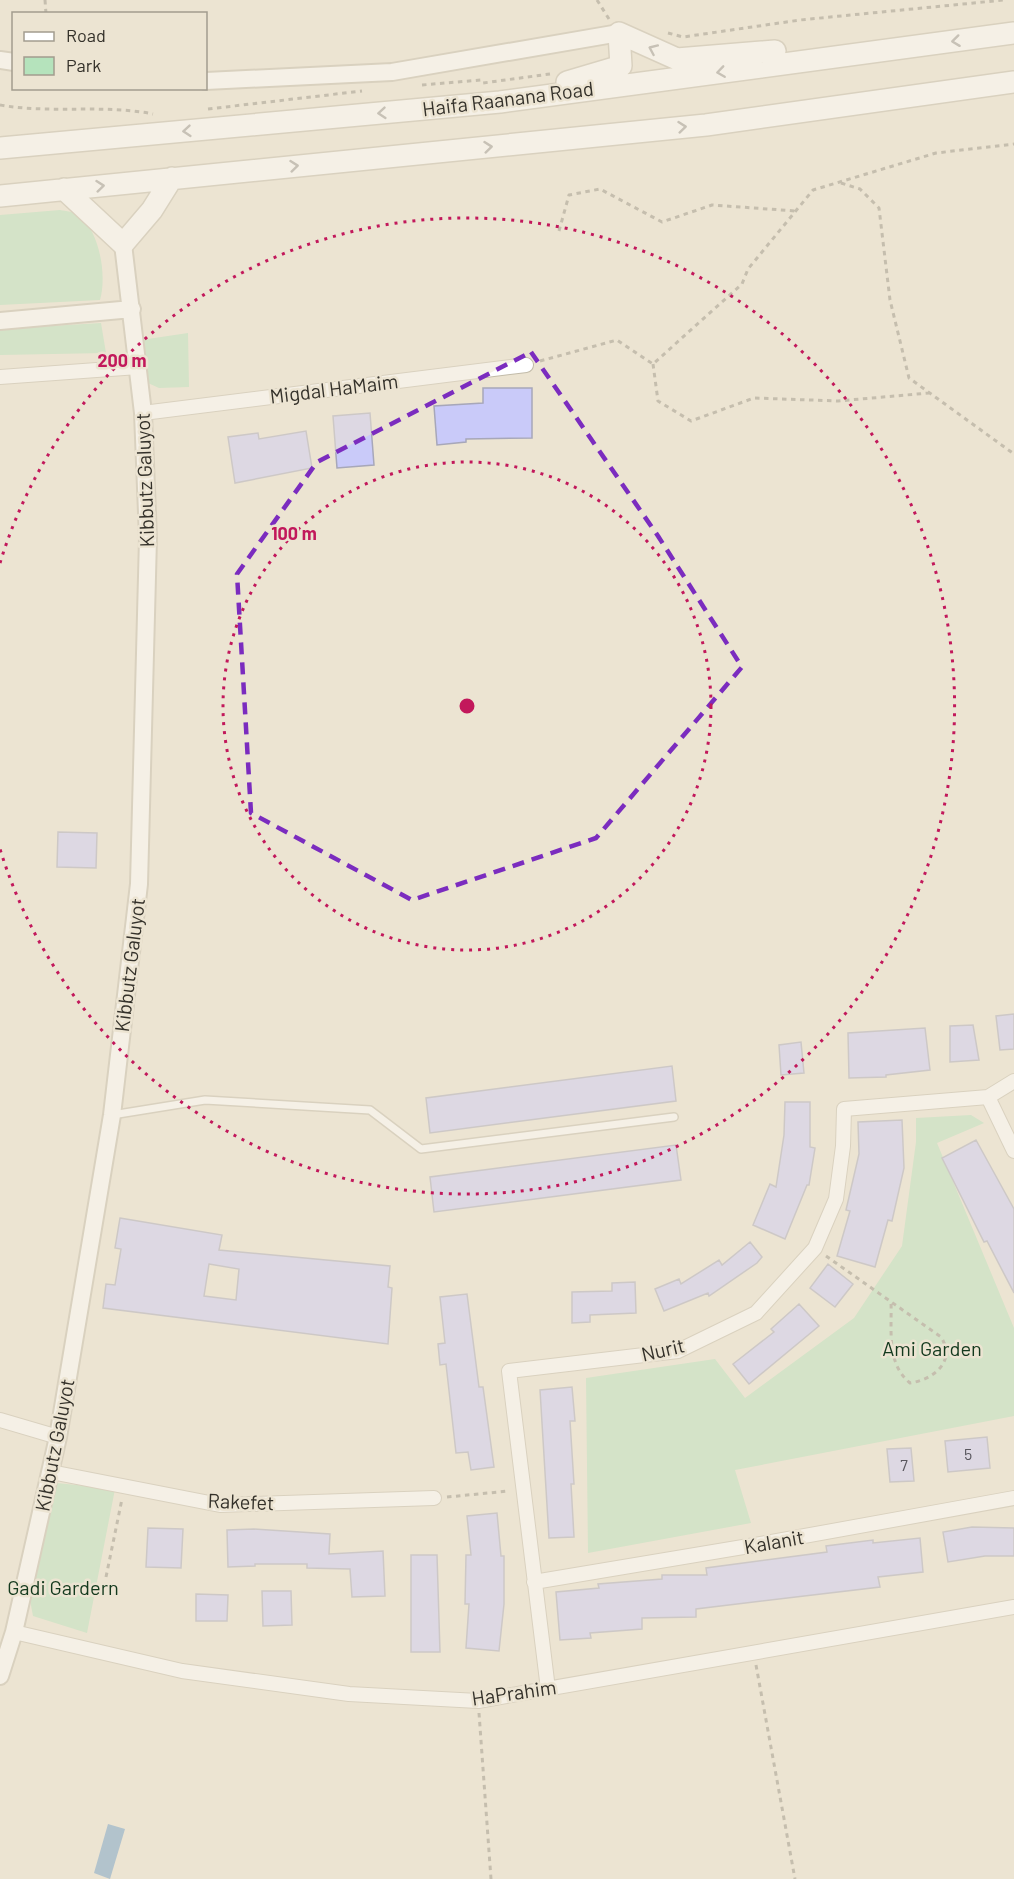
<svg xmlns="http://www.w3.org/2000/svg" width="1014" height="1879" font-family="Barlow,sans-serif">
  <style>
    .green { fill: #b5e3bc }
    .water { fill: #6b9bc6 }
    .building { fill: #c9caf9; stroke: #a7a7b9; stroke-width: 1.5; fill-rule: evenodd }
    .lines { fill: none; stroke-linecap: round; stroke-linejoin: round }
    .service-casing { stroke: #c2bba9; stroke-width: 10 }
    .minor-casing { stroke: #c2bba9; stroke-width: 16 }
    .tertiary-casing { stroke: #c2bba9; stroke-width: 20 }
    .trunk-casing { stroke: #c2bba9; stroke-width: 24 }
    .path { stroke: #969184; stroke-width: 3; stroke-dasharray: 4.5 4.5; stroke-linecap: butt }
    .service { stroke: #fff; stroke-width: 7 }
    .minor { stroke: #fff; stroke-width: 14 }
    .tertiary { stroke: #fff; stroke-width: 16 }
    .trunk { stroke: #fff; stroke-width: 21 }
    .oneway { stroke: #9a9894 }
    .marked { fill: none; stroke: #7b2cbf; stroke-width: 4.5; stroke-dasharray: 12 8; stroke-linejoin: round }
    .ring { fill: none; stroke: #c2185b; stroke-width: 3; stroke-dasharray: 3 6 }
    .labels { text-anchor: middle; stroke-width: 5; stroke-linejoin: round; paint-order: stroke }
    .number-label { font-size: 16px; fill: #59575e }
    .street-label { font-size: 20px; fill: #34312a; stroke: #ece4d2 }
    .park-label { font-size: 20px; fill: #13391d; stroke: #ece4d2 }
    .centre { fill: #c2185b; stroke: #ece4d2; stroke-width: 3 }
    .ring-label { font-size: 18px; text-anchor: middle; font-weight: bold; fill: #c2185b; stroke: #ece4d2; stroke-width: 5; stroke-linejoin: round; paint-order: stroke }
  </style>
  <rect width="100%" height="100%" fill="#ece4d2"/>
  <!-- green -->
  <path class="green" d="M 60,210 C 66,211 74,212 79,215 C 100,232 107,276 100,300 L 0,305 L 0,215 Z
    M 101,323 L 106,353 L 0,355 L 0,329 Z
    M 188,333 L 189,387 L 159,388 L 148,383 L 141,340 Z
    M 971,1115 L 984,1123 L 937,1143 L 1014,1328 L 1014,1416 L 735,1470 L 751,1523 L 588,1553 L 586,1378 L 715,1359 L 745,1398 L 854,1318 L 902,1246 L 916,1142 L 916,1118 Z
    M 57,1483 L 115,1489 L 87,1633 L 33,1616 L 29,1595 Z"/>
  <!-- water -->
  <path class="water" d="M 108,1824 L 125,1829 L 110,1879 L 94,1873 Z"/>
  <!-- building -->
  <path class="building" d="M 483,388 L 532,388 L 532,438 L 466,439 L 466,442 L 437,445 L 434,406 L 483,403 Z
    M 370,413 L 374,465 L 337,468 L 333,416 Z
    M 306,431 L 312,468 L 235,483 L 228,437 L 258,433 L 259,439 Z
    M 58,832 L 97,833 L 96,868 L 57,867 Z
    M 1014,1014 L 1014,1049 L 1000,1050 L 996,1016 Z
    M 973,1025 L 979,1060 L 950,1062 L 950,1026 Z
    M 925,1028 L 930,1070 L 886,1075 L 886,1077 L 849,1078 L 848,1033 Z
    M 801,1042 L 804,1073 L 781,1075 L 779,1045 Z
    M 672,1066 L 676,1101 L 430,1133 L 426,1098 Z
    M 785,1102 L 810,1102 L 810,1147 L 815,1148 L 809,1185 L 807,1185 L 785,1239 L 753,1225 L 770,1184 L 776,1187 L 784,1135 Z
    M 902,1120 L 904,1168 L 892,1221 L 888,1220 L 875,1267 L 837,1256 L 850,1211 L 846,1210 L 859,1154 L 858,1122 Z
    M 976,1140 L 1014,1209 L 1014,1293 L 987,1241 L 984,1242 L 942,1158 Z
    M 676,1145 L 681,1180 L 434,1212 L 430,1177 Z
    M 120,1218 L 222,1235 L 219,1250 L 390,1266 L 388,1287 L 392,1288 L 388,1344 L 103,1308 L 106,1284 L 115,1285 L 121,1249 L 115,1248 ZM 209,1264 L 239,1269 L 236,1300 L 204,1296 Z
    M 750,1242 L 762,1257 L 757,1263 L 709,1296 L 708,1293 L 664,1311 L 655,1289 L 679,1279 L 681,1284 L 719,1260 L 722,1265 Z
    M 828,1264 L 853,1284 L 835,1307 L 810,1288 Z
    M 635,1282 L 636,1313 L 590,1315 L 590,1322 L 572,1323 L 572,1292 L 612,1291 L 612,1283 Z
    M 467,1294 L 479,1387 L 483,1387 L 494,1467 L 471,1470 L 468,1452 L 456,1453 L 446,1364 L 440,1365 L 438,1344 L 445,1343 L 440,1297 Z
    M 799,1304 L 819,1326 L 749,1384 L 733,1364 L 774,1332 L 771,1329 Z
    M 572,1387 L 575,1421 L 570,1421 L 574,1484 L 571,1484 L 574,1537 L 549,1538 L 540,1390 Z
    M 987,1437 L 990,1468 L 948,1472 L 945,1441 Z
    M 911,1448 L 914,1481 L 890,1482 L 887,1449 Z
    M 497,1513 L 501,1556 L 504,1556 L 504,1604 L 499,1651 L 466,1648 L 469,1604 L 465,1604 L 466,1555 L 471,1555 L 467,1516 Z
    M 972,1527 L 1014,1528 L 1014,1556 L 985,1556 L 948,1562 L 943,1532 Z
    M 148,1528 L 183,1529 L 181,1568 L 146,1567 Z
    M 254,1529 L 330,1534 L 329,1554 L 383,1551 L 385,1596 L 352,1597 L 350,1569 L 307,1568 L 307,1564 L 255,1564 L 255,1566 L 228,1567 L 227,1530 Z
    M 920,1538 L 923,1572 L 878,1577 L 880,1587 L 696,1609 L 696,1617 L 642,1618 L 642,1629 L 590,1633 L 591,1638 L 560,1640 L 556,1592 L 599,1588 L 598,1584 L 662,1579 L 662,1575 L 707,1575 L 706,1568 L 827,1552 L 826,1546 L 873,1540 L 873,1543 Z
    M 411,1555 L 437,1555 L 440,1652 L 411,1652 Z
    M 262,1591 L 291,1591 L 292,1625 L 263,1626 Z
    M 196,1594 L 228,1595 L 227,1621 L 196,1621 Z"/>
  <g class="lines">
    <defs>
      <path id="service" d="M 112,1115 L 205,1100 L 370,1110 L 421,1149 L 674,1117"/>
      <path id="minor" d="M 0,377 L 138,367
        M 143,413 L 526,365
        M 988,1097 L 1014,1081
        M 0,1420 L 58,1437
        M 51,1472 L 220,1505 L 434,1498
        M 534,1582 L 755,1545 L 1014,1498
        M 14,1632 L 182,1671 L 349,1694 L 478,1701 L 1014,1607
        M 548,1689 L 509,1371 L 678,1351 L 756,1313 L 815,1248 L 836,1199 L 843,1146 L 844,1109 L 988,1097 L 1014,1151"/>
      <path id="tertiary" d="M 0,60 L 14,62
        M 206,81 L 392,72 L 619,33
        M 0,321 L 132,309
        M 0,1676 L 14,1632 L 58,1437 L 112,1115 L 139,884 L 148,538 L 143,413 L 123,244"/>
      <path id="trunk" d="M 567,82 L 621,66 L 619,33 L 677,59 L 775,51
        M 0,148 L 500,102 L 1014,33
        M 64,189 L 123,244 L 152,210 L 172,178
        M 0,196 L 706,125 L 1014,82"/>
    </defs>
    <!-- service casing -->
    <use href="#service" class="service-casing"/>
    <!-- minor casing -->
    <use href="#minor" class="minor-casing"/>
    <!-- tertiary casing -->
    <use href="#tertiary" class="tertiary-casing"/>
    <!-- trunk casing -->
    <use href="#trunk" class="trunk-casing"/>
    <!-- path -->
    <path class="path" d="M 45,0 L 46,14
      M 597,0 L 609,19
      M 668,33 L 683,37 L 800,20 L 1004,0
      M 422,85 L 481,80 L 483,83 L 550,74
      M 0,105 C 51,114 103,104 153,114
      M 208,109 L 362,91
      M 841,183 L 860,189 L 879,208 L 890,300 L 909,378 L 1014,454
      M 559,231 L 569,195 L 600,189 L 662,222 L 712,205 L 796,211
      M 540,361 L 617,340 L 653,364 L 742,284 L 748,269 L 813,190 L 936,153 L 1014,144
      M 653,364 L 658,401 L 691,421 L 754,398 L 838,401 L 929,393
      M 826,1256 L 941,1337 C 957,1362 932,1380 910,1383 C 886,1363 892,1331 891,1302
      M 447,1497 L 509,1491
      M 106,1577 L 122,1499
      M 756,1665 L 795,1879
      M 479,1713 L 491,1879"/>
    <!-- service -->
    <use href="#service" class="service"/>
    <!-- minor -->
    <use href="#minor" class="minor"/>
    <!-- tertiary -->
    <use href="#tertiary" class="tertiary"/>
    <!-- trunk -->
    <use href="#trunk" class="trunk"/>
  </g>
  <!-- one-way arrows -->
  <defs><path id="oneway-chevron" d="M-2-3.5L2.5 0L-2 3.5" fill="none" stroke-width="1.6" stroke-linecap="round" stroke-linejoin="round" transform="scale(1.5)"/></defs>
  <g class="oneway">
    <use href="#oneway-chevron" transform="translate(956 41) rotate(173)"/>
    <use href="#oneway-chevron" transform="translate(653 49) rotate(-156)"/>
    <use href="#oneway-chevron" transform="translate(721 72) rotate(172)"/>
    <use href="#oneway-chevron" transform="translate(382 113) rotate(175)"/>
    <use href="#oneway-chevron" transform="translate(682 127) rotate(-6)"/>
    <use href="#oneway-chevron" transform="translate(187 131) rotate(175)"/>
    <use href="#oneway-chevron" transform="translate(488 147) rotate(-6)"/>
    <use href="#oneway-chevron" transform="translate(294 166) rotate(-6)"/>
    <use href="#oneway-chevron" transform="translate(100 186) rotate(-6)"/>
  </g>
  <!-- marked area -->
  <path d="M0 0H1014V1879H0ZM 531,352 L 658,536 L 742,667 L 596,838 L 412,900 L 251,813 L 237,574 L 317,462 Z" fill="#ece4d2" fill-opacity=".55" fill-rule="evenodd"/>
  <path class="marked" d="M 531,352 L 658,536 L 742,667 L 596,838 L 412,900 L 251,813 L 237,574 L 317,462 Z"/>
  <!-- distance rings -->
  <g class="ring">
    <circle cx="467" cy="706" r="244"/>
    <path d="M0 563A488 488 0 1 1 0 849"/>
  </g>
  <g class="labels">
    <!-- number labels -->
    <g class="number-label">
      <text x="968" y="1460">5</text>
      <text x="904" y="1471">7</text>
    </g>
    <!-- street labels -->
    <g class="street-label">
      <text transform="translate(508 99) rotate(-7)" y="7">Haifa Raanana Road</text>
      <text transform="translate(334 389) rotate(-7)" y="7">Migdal HaMaim</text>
      <text transform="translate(145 480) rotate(-92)" y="7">Kibbutz Galuyot</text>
      <text transform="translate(130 965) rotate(-83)" y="7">Kibbutz Galuyot</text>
      <text transform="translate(663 1350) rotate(-13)" y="7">Nurit</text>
      <text transform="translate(55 1445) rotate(-79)" y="7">Kibbutz Galuyot</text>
      <text transform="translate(241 1502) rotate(2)" y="7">Rakefet</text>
      <text transform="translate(774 1542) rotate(-10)" y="7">Kalanit</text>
      <text transform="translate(514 1693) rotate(-8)" y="7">HaPrahim</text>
    </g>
    <!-- park labels -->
    <g class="park-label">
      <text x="932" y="1356">Ami Garden</text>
      <text x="63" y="1595">Gadi Gardern</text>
    </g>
  </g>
  <circle cx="467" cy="706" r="9" class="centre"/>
  <g class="ring-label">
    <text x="122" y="367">200 m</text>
    <text x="294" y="540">100 m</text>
  </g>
  <!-- legend -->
  <rect x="12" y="12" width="195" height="78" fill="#ece4d2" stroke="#a29c8f" stroke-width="1.5"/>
  <rect x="24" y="32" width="30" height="9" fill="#ffffff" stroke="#a29c8f" stroke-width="1.5"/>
  <text x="66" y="42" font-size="18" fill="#34312a">Road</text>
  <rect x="24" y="57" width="30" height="18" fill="#b5e3bc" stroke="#a29c8f" stroke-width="1.5"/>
  <text x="66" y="72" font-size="18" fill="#34312a">Park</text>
</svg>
